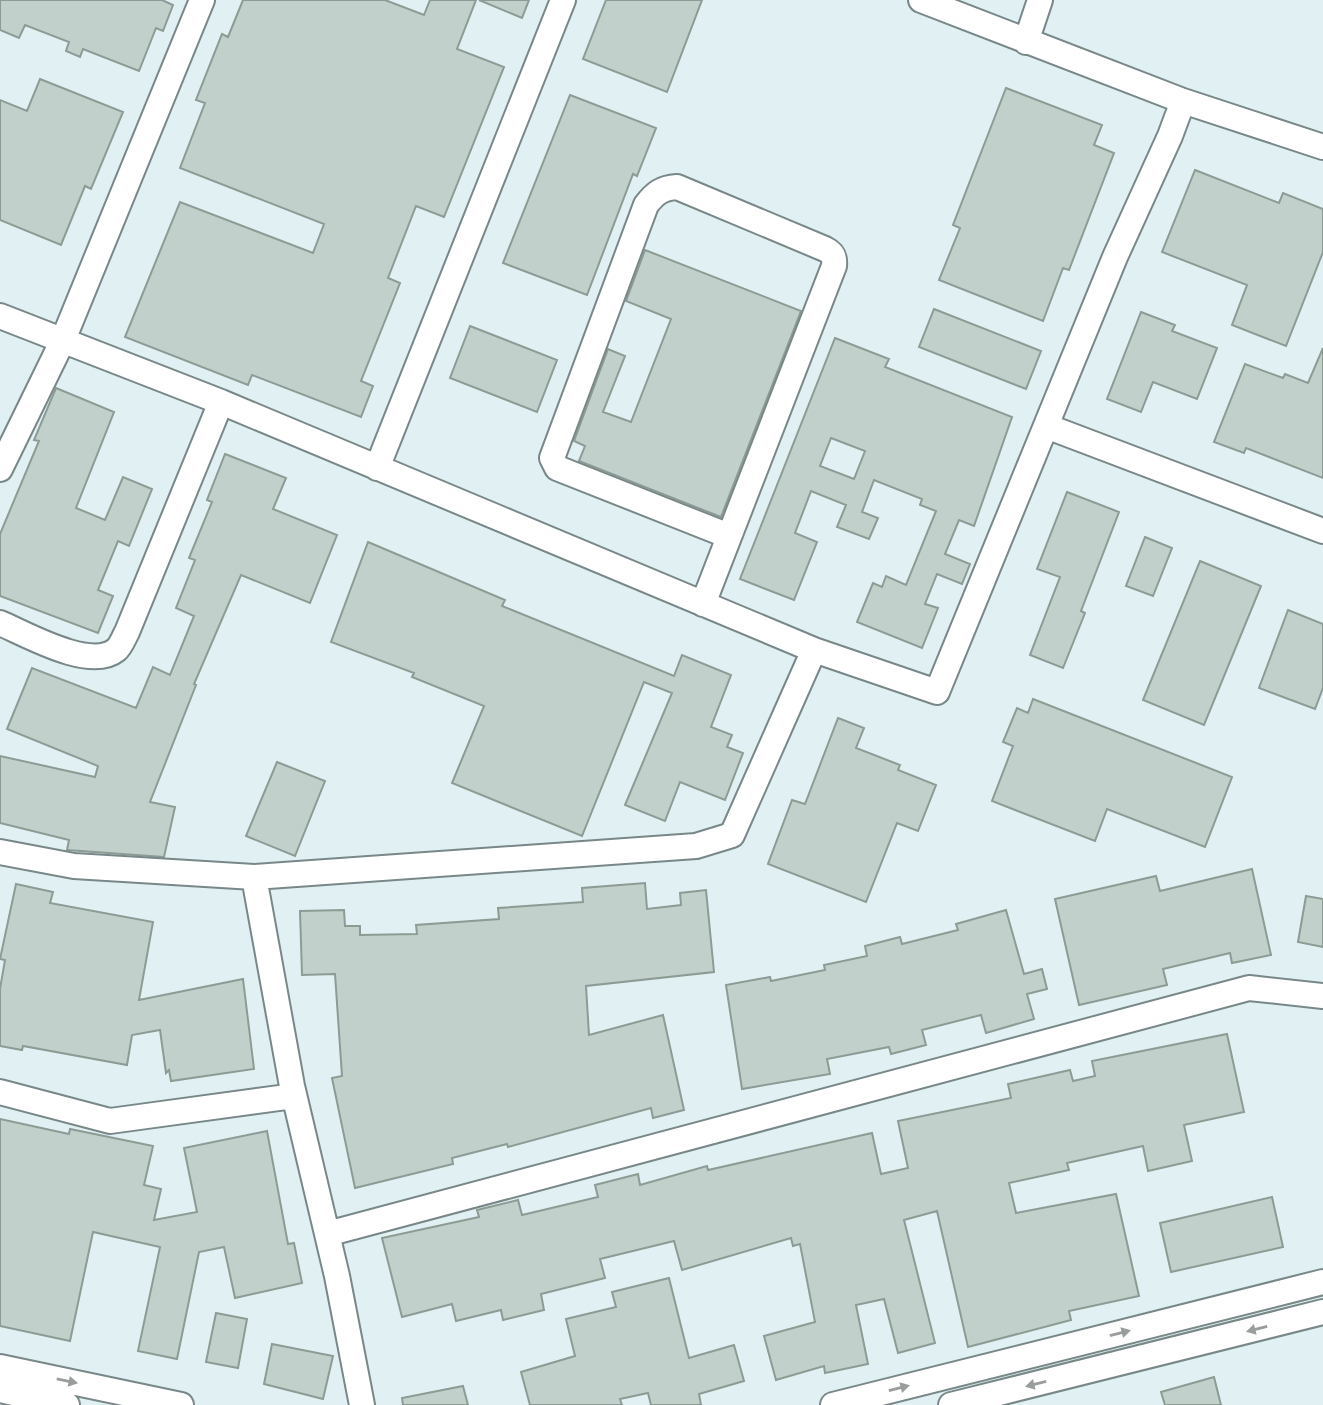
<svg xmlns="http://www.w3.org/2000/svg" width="1323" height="1405" font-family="'Work Sans',sans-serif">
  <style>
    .building { fill: #c2d0cb; stroke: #8d9b95; stroke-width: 2; fill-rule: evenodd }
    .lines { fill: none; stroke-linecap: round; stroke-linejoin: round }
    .minor-casing { stroke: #788788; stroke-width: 28 }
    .minor { stroke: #fff; stroke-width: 24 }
    .oneway { fill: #9a9d9d }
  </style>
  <rect width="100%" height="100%" fill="#e1f1f3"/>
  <!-- building -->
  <path class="building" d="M 0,0 L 162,0 L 173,5 L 163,31 L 156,28 L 139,71 L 83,49 L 80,57 L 66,51 L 69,42 L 25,25 L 19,38 L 0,30 Z
    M 243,0 L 385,0 L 424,15 L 430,0 L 476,0 L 457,49 L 504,67 L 444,217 L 416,206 L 388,278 L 400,283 L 361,381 L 373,386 L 361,417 L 252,375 L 248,385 L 125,337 L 180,202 L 313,253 L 324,224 L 180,168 L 205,103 L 196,100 L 222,34 L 228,37 Z
    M 479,0 L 529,0 L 522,18 Z
    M 606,0 L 702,0 L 667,92 L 583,59 Z
    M 40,79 L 123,112 L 91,189 L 85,186 L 61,245 L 0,220 L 0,100 L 27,111 Z
    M 1006,88 L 1102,125 L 1094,145 L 1114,153 L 1069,270 L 1063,268 L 1043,321 L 939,280 L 960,228 L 953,225 Z
    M 570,95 L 656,128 L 637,176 L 633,174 L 587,295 L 503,263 Z
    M 1195,170 L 1279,203 L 1283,193 L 1323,209 L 1323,252 L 1286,346 L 1232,325 L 1247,285 L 1162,252 Z
    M 645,250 L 801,311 L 721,517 L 579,461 L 585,446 L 574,441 L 608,349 L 625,356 L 603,412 L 631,422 L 671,319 L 626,301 Z
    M 934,309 L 1041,351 L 1026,389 L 919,347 Z
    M 1141,312 L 1175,325 L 1172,331 L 1217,348 L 1197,399 L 1153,382 L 1141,412 L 1107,399 Z
    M 470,326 L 557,360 L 537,412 L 450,378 Z
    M 835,338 L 889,359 L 885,367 L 1012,417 L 974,526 L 959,520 L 945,554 L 970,564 L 962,584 L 937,574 L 925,604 L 938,608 L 922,648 L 857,622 L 873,583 L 882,587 L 886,576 L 906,585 L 936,511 L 920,505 L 922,499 L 874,480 L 862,512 L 878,518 L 869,539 L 837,527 L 846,505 L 811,491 L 795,533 L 817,542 L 794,600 L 740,579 ZM 831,438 L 865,451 L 854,479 L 820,466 Z
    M 1323,348 L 1323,478 L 1246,448 L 1244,453 L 1214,442 L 1245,364 L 1283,378 L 1285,374 L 1308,383 Z
    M 56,388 L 114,412 L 76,508 L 105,520 L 123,477 L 152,489 L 129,546 L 118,541 L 98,590 L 113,596 L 98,633 L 0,596 L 0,534 L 39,441 L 34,440 Z
    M 225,454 L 286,478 L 273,509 L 337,535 L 310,603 L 241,575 L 194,684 L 196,685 L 150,802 L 175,807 L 164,857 L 67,850 L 69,840 L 0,823 L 0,756 L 95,777 L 98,766 L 7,729 L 32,668 L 136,708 L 153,667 L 170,675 L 194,616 L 176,608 L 195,560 L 189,558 L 212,502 L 207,500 Z
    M 1067,492 L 1119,512 L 1081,611 L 1085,613 L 1063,668 L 1030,655 L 1060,577 L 1037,569 Z
    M 1145,537 L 1172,548 L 1153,596 L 1126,586 Z
    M 368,542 L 505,600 L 502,606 L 674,676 L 682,655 L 731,675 L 711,727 L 732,735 L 727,747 L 743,753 L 725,800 L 680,782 L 665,821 L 625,805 L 672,693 L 644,682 L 582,836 L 452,783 L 484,706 L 412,677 L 414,673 L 331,642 Z
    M 1200,561 L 1261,586 L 1204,725 L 1143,700 Z
    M 1288,610 L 1323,624 L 1323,688 L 1315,709 L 1259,688 Z
    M 1033,699 L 1232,777 L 1205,847 L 1107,809 L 1095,841 L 992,801 L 1013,746 L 1003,742 L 1017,708 L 1028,713 Z
    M 838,718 L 864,728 L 856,748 L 900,765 L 898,770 L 936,785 L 918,831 L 897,823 L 866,902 L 768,864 L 792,800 L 805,804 Z
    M 277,762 L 325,781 L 295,856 L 246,836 Z
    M 1252,869 L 1271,955 L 1232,963 L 1230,953 L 1163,969 L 1167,985 L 1079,1005 L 1055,899 L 1156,876 L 1160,891 Z
    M 645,883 L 647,909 L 681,905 L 680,893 L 706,890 L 714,972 L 586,986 L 589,1035 L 663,1015 L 684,1110 L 653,1118 L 651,1108 L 508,1147 L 507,1144 L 452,1158 L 453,1164 L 355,1188 L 332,1078 L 342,1076 L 335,974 L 302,975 L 300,911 L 344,910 L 345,926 L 360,926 L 360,935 L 417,934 L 416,925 L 499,919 L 498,908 L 583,902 L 582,888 Z
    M 16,884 L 53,892 L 50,903 L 153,922 L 139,1000 L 243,979 L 254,1069 L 171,1081 L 169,1070 L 166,1073 L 160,1030 L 132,1035 L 127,1065 L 23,1046 L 22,1050 L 0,1046 L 0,989 L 5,960 L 0,959 Z
    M 1306,896 L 1323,899 L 1323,947 L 1298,942 Z
    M 1006,910 L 1024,974 L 1042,969 L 1047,989 L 1027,994 L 1034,1019 L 986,1033 L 981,1015 L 922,1030 L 926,1045 L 891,1054 L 889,1047 L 827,1059 L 830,1074 L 742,1089 L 726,985 L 770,977 L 771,981 L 825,970 L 824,965 L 867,956 L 865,946 L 900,937 L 902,944 L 958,930 L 956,924 Z
    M 1227,1034 L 1244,1112 L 1184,1125 L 1192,1161 L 1148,1171 L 1143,1146 L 1067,1163 L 1069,1170 L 1009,1183 L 1016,1213 L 1116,1194 L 1139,1296 L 1069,1311 L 1071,1320 L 968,1347 L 937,1211 L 904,1220 L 935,1343 L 898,1353 L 884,1299 L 856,1305 L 868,1364 L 825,1373 L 824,1366 L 776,1380 L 764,1336 L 815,1322 L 800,1244 L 793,1246 L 791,1238 L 682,1270 L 674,1241 L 600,1259 L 605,1278 L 541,1294 L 544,1310 L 503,1320 L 501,1310 L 456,1321 L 452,1304 L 402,1317 L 382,1238 L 479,1217 L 477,1210 L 518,1200 L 522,1215 L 598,1197 L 595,1185 L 638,1174 L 640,1185 L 707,1166 L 708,1170 L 872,1133 L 881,1174 L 908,1168 L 898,1121 L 1011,1098 L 1008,1084 L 1070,1070 L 1073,1081 L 1095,1076 L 1092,1061 Z
    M 0,1119 L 69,1134 L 70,1129 L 153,1146 L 144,1185 L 161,1189 L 154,1220 L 197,1212 L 184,1148 L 267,1131 L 288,1244 L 294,1243 L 302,1283 L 235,1298 L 224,1247 L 199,1252 L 177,1359 L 138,1351 L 160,1247 L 93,1232 L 70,1341 L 0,1326 Z
    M 1272,1197 L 1283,1247 L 1171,1272 L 1160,1223 Z
    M 669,1278 L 689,1358 L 734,1345 L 744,1381 L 699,1394 L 701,1405 L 651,1405 L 648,1393 L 620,1399 L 622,1405 L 530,1405 L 521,1372 L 575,1356 L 566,1319 L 616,1307 L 612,1292 Z
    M 216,1313 L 247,1319 L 238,1368 L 206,1362 Z
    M 272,1344 L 333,1356 L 323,1399 L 264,1384 Z
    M 1214,1377 L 1221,1405 L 1165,1405 L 1161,1392 Z
    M 463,1386 L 468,1405 L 403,1405 L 402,1398 Z"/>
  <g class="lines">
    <defs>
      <path id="minor" d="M 921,0 L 1183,101 L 1323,147
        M 1026,42 L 1040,0
        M 0,316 L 221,402 L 814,650
        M 1046,426 L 1323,531
        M 377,468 L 563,0
        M 0,469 L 63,340 L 202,0
        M 703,604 L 834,266 C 835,257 833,253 825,249 L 677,187 C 662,188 655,193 646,205 L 552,458 L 557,468 L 729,536
        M 0,623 C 26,634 90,671 116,650 C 121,646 124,637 127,632 L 221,402
        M 0,852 L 74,866 L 254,877
        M 0,1092 L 110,1121 L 294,1096
        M 327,1234 L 1249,988 L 1323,996
        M 0,1367 L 181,1405
        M 0,1390 L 67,1405
        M 362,1405 L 337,1276 L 292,1086 L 254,877 L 696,846 L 732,835 L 814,650 L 937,692 L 1115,257 L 1170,136 L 1183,101
        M 833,1405 L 1323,1282
        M 951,1405 L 1323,1312"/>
    </defs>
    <!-- minor casing -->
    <use href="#minor" class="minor-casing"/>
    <!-- minor -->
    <use href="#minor" class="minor"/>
  </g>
  <!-- one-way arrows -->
  <defs><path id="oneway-solid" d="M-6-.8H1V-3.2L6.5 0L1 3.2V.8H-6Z" transform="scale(1.75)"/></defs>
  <g class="oneway">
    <use href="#oneway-solid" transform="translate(1257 1329) rotate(166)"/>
    <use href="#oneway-solid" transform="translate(1120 1333) rotate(-14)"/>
    <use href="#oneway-solid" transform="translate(67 1381) rotate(12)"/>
    <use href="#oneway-solid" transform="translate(1036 1384) rotate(166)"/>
    <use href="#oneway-solid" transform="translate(899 1388) rotate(-14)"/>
  </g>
</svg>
